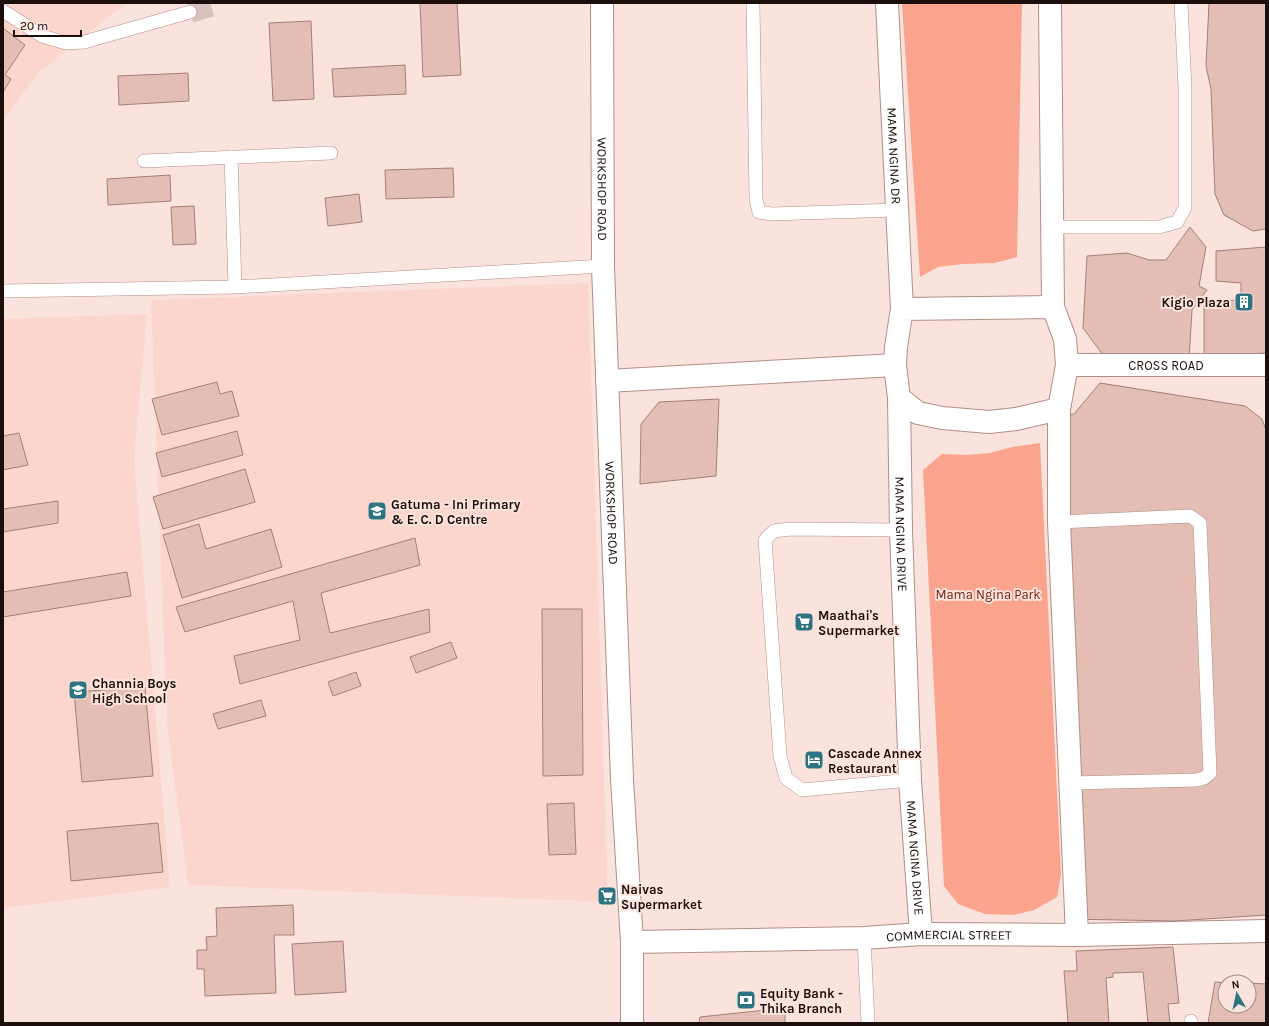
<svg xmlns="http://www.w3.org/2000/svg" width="1269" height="1026" font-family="Karla,sans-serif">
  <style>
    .built { fill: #fcd6cc }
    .green { fill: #faa48e }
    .building { fill: #e4beb4; stroke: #a38077 }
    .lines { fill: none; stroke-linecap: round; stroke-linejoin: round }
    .minor-tunnel { stroke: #d9c3be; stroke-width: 22; stroke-dasharray: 22 11; stroke-linecap: butt }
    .service-casing { stroke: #b28e85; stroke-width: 14 }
    .minor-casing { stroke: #b28e85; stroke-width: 24 }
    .service { stroke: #fff; stroke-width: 13 }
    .minor { stroke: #fff; stroke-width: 22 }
    .labels { text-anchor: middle; stroke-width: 4; stroke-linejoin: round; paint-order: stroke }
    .street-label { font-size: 13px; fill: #1b0e0b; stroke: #fbe3dd }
    .poi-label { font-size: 13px; font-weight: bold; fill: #1b0e0b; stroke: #fbe3dd; text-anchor: start }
    .park-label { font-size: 13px; fill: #742009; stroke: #fbe3dd }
  </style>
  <rect width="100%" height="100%" fill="#fbe3dd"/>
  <!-- built -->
  <path class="built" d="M 3,3 L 126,3 L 38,73 L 3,120 Z
    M 588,283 L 608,902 L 188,885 L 167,723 L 151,300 Z
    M 147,314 L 134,459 L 170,887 L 3,908 L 3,319 Z"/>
  <!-- green -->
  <path class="green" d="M 902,3 L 1022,3 L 1017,257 L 995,263 L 963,264 L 938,267 L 920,277 Z
    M 1040,443 L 1061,874 L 1057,897 L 1034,910 L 1014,915 L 985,914 L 958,904 L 944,886 L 923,470 L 942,454 L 966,455 L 990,453 L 1012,447 Z"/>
  <!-- building -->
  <path class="building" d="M 420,3 L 457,3 L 461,75 L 423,77 Z
    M 1209,3 L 1266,3 L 1266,229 L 1253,231 L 1224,215 L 1215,194 L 1211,89 L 1206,66 Z
    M 311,21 L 314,99 L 273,101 L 269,23 Z
    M 3,28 L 25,45 L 5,75 L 11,79 L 3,92 Z
    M 405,65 L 406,94 L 334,97 L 332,69 Z
    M 188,73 L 189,101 L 119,105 L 118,76 Z
    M 453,168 L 454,197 L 386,199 L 385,170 Z
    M 170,175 L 171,201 L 108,205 L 107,179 Z
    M 359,194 L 362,222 L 328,226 L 325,198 Z
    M 194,206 L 196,244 L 173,245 L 171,207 Z
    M 1190,227 L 1206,247 L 1199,286 L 1207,290 L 1192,310 L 1189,360 L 1103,355 L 1083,328 L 1087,256 L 1127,253 L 1149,260 L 1166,260 Z
    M 1266,247 L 1266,353 L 1204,356 L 1204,305 L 1241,299 L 1241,283 L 1216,281 L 1216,251 Z
    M 217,382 L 220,394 L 232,391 L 239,416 L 162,435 L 152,399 Z
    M 1100,383 L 1245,406 L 1262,419 L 1266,430 L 1266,915 L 1175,921 L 1065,919 L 1063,415 L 1074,414 Z
    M 719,399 L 716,476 L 640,484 L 641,424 L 659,402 Z
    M 237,431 L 243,455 L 162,477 L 156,453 Z
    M 19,433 L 28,465 L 3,470 L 3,436 Z
    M 245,469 L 255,502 L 163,529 L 153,497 Z
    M 58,501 L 58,523 L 3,532 L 3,509 Z
    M 199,524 L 206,549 L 271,529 L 282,567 L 182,598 L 163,535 Z
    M 415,538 L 420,565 L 321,593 L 330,633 L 429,609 L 430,632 L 240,684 L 234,656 L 300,640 L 293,601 L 185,632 L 176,607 Z
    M 127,572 L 131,596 L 3,617 L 3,592 Z
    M 542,609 L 582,609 L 583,775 L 543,776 Z
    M 451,642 L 457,658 L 416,673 L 410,657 Z
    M 356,672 L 361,686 L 333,696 L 328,682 Z
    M 145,687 L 153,776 L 82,782 L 74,692 Z
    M 261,700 L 266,716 L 218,729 L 213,714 Z
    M 574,803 L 576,854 L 549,855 L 547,804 Z
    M 158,823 L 163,872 L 71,881 L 67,831 Z
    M 293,905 L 294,935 L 274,935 L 276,993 L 205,996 L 204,969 L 197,969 L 197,950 L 207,950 L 206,937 L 217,936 L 216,908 Z
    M 343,941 L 346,992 L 295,995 L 292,944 Z
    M 1173,947 L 1179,1003 L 1168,1004 L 1170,1023 L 1148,1023 L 1143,972 L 1113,973 L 1113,977 L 1106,978 L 1109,1023 L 1068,1023 L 1064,971 L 1077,971 L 1076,951 Z
    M 1215,982 L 1225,983 L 1225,1006 L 1249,1006 L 1249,983 L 1266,984 L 1266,1023 L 1208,1023 Z
    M 785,1008 L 785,1023 L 699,1023 L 700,1017 Z"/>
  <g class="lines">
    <!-- minor-tunnel -->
    <path class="minor-tunnel" d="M 190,12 L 220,3"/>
    <defs>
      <path id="service" d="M 753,3 L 756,199 L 759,212 L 771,214 L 897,210
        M 3,11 L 42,36 L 66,43 L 84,42 L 190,12
        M 231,157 L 235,287
        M 144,161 L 331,153
        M 1051,227 L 1159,227 L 1177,222 L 1185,208 L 1185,88 L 1181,3
        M 3,291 L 235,287 L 603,266
        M 1059,522 L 1190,516 L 1200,523 L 1210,773 L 1204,778 L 1197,780 L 1072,783
        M 901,530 L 790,529 L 774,531 L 765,540 L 780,756 L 786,778 L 802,790 L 910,780
        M 864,938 L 868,1023
        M 1191,1021 L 1191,1023"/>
      <g id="minor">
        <path id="s1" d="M 602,3 L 603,266 L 622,779 L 632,942 L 632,1023"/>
        <path id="s2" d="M 887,3 L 902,309 L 896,347 L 895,365 L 899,398 L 918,413 L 942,418 L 989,422 L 1016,419 L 1059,409 L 1067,365 L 1065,339 L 1053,307 L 902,309"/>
        <path d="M 1050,3 L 1053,307"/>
        <path id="s3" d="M 1067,365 L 1266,365"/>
        <path d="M 607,381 L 895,365"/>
        <path id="s4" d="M 899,398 L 901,530 L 910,780 L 921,934"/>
        <path d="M 1059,409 L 1059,522 L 1077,935"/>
        <path id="s5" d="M 632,942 L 864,938 L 921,934 L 1077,935 L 1266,931"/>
      </g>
    </defs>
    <!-- service casing -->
    <use href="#service" class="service-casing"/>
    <!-- minor casing -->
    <use href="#minor" class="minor-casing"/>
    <!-- service -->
    <use href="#service" class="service"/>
    <!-- minor -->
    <use href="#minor" class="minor"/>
  </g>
  <!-- icons -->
  <defs>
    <symbol id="building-square" viewBox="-11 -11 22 22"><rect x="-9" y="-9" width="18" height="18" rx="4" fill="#2d7381" stroke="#fbe3dd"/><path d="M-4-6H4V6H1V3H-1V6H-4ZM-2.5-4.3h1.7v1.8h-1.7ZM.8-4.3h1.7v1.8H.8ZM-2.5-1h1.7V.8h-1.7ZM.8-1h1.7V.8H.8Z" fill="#fff"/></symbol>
    <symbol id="school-square" viewBox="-11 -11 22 22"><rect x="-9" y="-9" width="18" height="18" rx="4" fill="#2d7381" stroke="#fbe3dd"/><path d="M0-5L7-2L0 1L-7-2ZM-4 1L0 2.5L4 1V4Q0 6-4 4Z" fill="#fff"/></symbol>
    <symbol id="supermarket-square" viewBox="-11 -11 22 22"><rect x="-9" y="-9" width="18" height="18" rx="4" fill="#2d7381" stroke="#fbe3dd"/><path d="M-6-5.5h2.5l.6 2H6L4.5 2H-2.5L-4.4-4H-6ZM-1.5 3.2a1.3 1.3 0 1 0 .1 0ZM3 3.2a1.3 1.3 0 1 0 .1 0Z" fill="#fff"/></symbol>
    <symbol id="hotel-square" viewBox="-11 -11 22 22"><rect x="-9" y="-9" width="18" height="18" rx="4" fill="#2d7381" stroke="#fbe3dd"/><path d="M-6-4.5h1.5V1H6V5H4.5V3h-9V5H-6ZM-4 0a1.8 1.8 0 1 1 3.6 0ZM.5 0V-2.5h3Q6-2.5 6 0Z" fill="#fff"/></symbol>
    <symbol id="bank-square" viewBox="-11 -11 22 22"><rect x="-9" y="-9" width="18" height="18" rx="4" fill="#2d7381" stroke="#fbe3dd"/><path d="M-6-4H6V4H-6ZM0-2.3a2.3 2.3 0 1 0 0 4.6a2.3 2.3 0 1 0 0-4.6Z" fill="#fff"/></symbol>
  </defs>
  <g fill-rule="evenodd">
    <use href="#building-square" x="1233" y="291" width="22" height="22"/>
    <use href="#school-square" x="366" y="500" width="22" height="22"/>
    <use href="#supermarket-square" x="793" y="611" width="22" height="22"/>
    <use href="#school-square" x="67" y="679" width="22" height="22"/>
    <use href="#hotel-square" x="803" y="749" width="22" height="22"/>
    <use href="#supermarket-square" x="596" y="885" width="22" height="22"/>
    <use href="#bank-square" x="735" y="989" width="22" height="22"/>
  </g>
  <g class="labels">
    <!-- street labels -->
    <g class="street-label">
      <text dy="5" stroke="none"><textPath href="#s2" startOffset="153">MAMA NGINA DR</textPath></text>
      <text dy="5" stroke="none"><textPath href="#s1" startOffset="186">WORKSHOP ROAD</textPath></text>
      <text dy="5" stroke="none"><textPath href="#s3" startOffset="99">CROSS ROAD</textPath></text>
      <text dy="5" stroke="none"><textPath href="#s1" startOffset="510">WORKSHOP ROAD</textPath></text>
      <text dy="5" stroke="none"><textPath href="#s4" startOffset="136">MAMA NGINA DRIVE</textPath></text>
      <text dy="5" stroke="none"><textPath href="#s4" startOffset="460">MAMA NGINA DRIVE</textPath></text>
      <text dy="5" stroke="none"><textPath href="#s5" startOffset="317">COMMERCIAL STREET</textPath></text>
    </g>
    <!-- poi labels -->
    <g class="poi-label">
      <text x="1230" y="307" text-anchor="end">Kigio Plaza</text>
      <text x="391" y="509">Gatuma - Ini Primary<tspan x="391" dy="15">&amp; E. C. D Centre</tspan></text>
      <text x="818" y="620">Maathai's<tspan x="818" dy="15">Supermarket</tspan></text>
      <text x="92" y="688">Channia Boys<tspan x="92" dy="15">High School</tspan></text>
      <text x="828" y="758">Cascade Annex<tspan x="828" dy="15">Restaurant</tspan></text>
      <text x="621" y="894">Naivas<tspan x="621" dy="15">Supermarket</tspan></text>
      <text x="760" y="998">Equity Bank -<tspan x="760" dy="15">Thika Branch</tspan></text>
    </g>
    <!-- park labels -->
    <g class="park-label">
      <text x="988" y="599">Mama Ngina Park</text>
    </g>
  </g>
  <!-- border -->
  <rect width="1269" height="1026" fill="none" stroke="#1b0e0b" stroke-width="8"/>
  <!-- north arrow -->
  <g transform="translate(1237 994) rotate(351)"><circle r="19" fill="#fbe3dd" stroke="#a18e89"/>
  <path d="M0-3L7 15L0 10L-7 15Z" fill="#2d7381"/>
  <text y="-6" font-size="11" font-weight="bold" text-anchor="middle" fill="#1b0e0b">N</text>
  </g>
  <!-- scale -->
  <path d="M14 30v6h67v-6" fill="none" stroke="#1b0e0b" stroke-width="2"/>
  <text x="20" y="30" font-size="12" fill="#1b0e0b" stroke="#fbe3dd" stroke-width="3" paint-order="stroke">20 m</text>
</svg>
